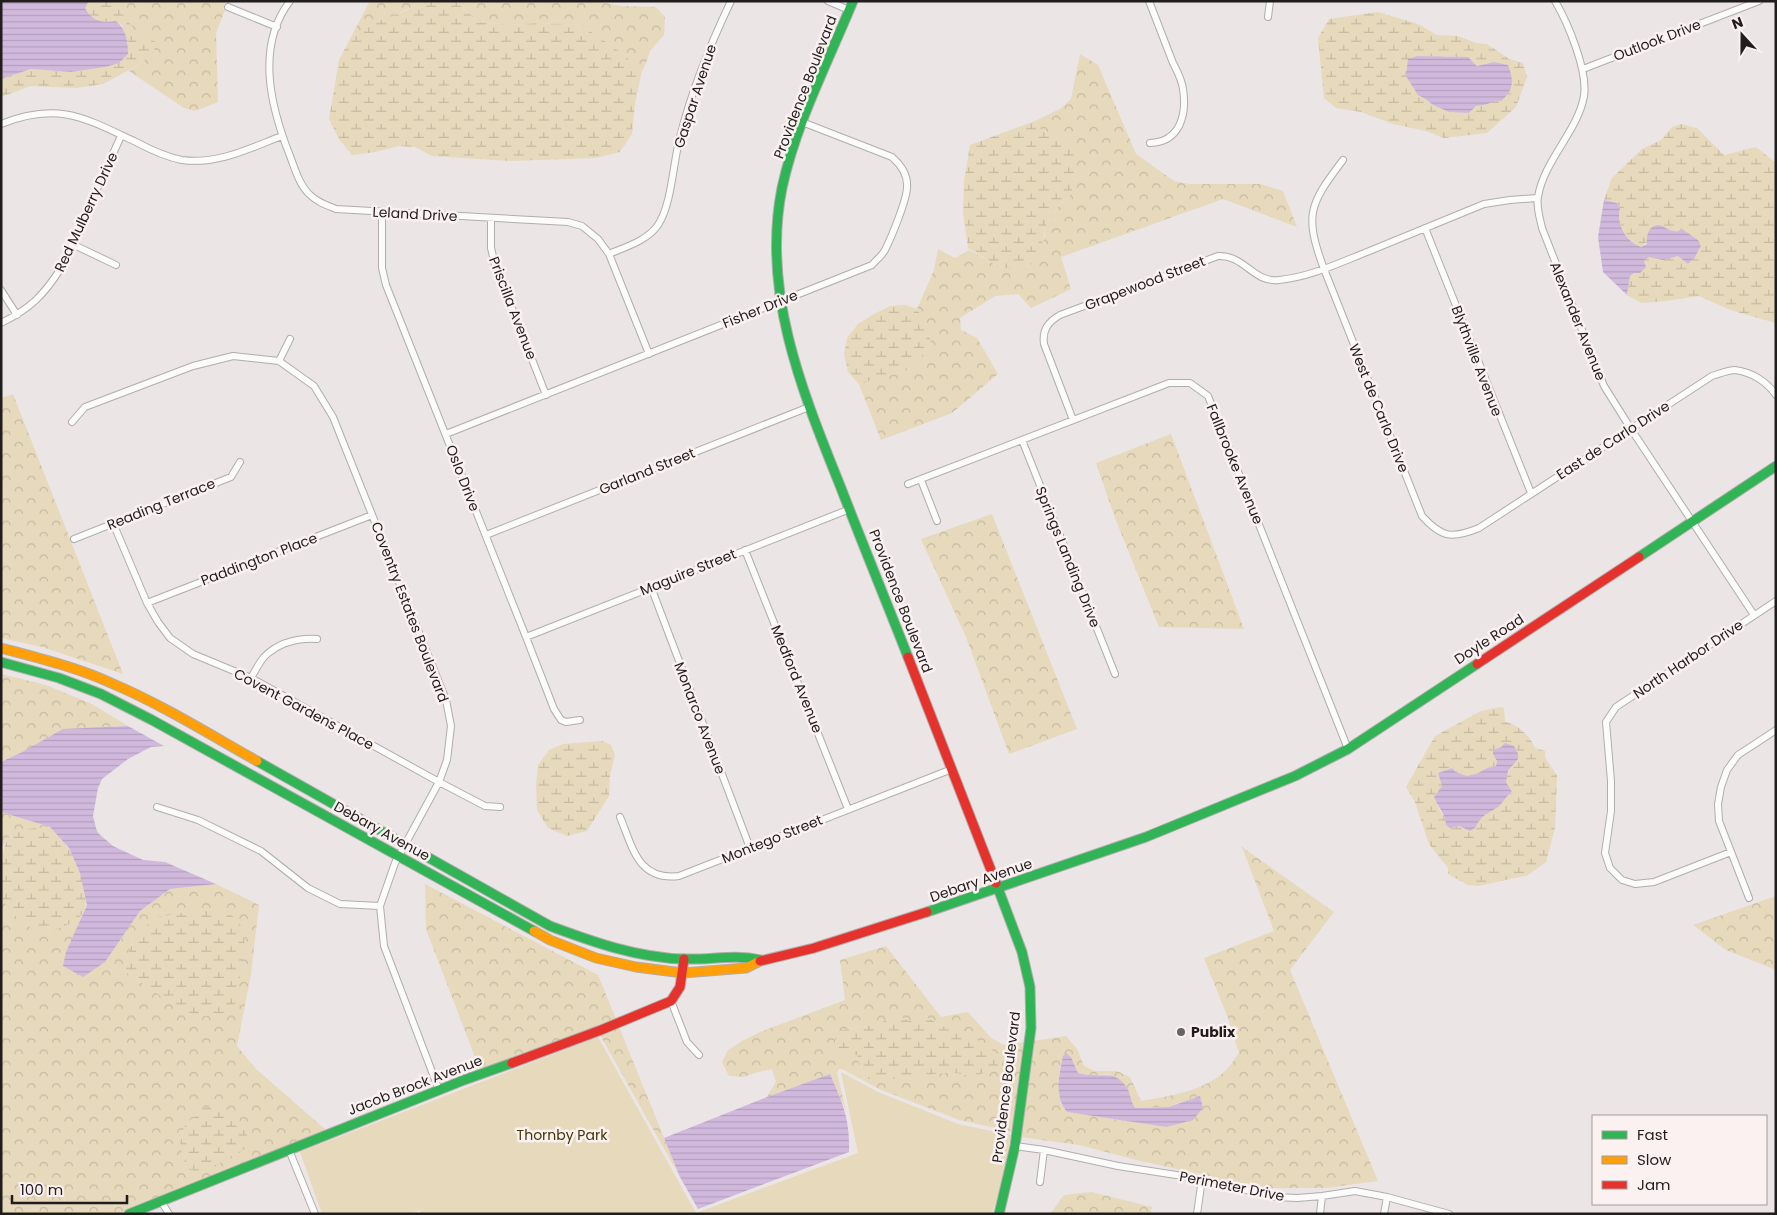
<svg xmlns="http://www.w3.org/2000/svg" width="1777" height="1215" font-family="Poppins,sans-serif">
  <style>
    .forest { fill: url(#forest-crowns); fill-rule: evenodd }
    .wetland { fill: url(#wetland-marsh); fill-rule: evenodd }
    .park { fill: #e6d9bc }
    .water { fill: url(#water-rules) }
    .lines { fill: none; stroke-linecap: round; stroke-linejoin: round }
    .street-casing { stroke: #b1adad; stroke-width: 8 }
    .fast-casing { stroke: #b1adad; stroke-width: 11 }
    .slow-casing { stroke: #b1adad; stroke-width: 11 }
    .jam-casing { stroke: #b1adad; stroke-width: 11 }
    .street { stroke: #fcfbfb; stroke-width: 6 }
    .fast { stroke: #30b455; stroke-width: 9 }
    .slow { stroke: #ff9f0a; stroke-width: 9 }
    .jam { stroke: #e5322d; stroke-width: 9 }
    .poi-dot { fill: #686363; stroke: #faf1f0; stroke-width: 2 }
    .labels { text-anchor: middle; stroke-width: 5; stroke-linejoin: round; paint-order: stroke }
    .street-label { font-size: 14px; fill: #211d1d; stroke: #faf1f0 }
    .poi-label { font-size: 14px; font-weight: bold; fill: #211d1d; stroke: #faf1f0; text-anchor: start }
    .park-label { font-size: 14px; fill: #453605; stroke: #faf1f0 }
  </style>
  <defs>
    <pattern id="forest-crowns" width="20" height="18" patternUnits="userSpaceOnUse" patternTransform="scale(1.25)"><rect width="20" height="18" fill="#e6d9bc"/><path d="M2 6a3 3 0 1 1 6 0M12 15a3 3 0 1 1 6 0" fill="none" stroke="#c5baa1"/></pattern>
    <pattern id="wetland-marsh" width="20" height="14" patternUnits="userSpaceOnUse" patternTransform="scale(1.25)"><rect width="20" height="14" fill="#e6d9bc"/><path d="M1 5h8M5 5V1M11 12h8M15 12V8" fill="none" stroke="#c5baa1"/></pattern>
    <pattern id="water-rules" width="6" height="5" patternUnits="userSpaceOnUse" patternTransform="scale(1.25)"><rect width="6" height="5" fill="#d1b9dd"/><path d="M0 2.5h6" fill="none" stroke="#b39fbd"/></pattern>
  </defs>
  <rect width="100%" height="100%" fill="#ebe5e5"/>
  <!-- forest -->
  <path class="forest" d="M 118,1 L 228,1 L 225,2 L 223,9 L 225,10 L 216,33 L 218,102 L 195,111 L 184,108 L 129,71 L 142,63 L 143,37 C 131,30 124,16 117,3 Z
    M 370,1 L 423,1 C 400,14 376,23 352,35 Z
    M 456,1 L 595,1 L 621,6 L 656,7 L 665,17 L 664,35 L 650,51 L 646,63 L 642,71 L 618,50 L 581,25 L 538,23 L 510,25 L 477,22 Z
    M 1080,54 L 1098,65 L 1136,154 L 1174,181 L 1189,184 L 1260,184 L 1283,191 L 1297,227 L 1223,199 L 1061,257 L 1071,289 L 1031,308 L 1018,294 L 995,296 L 960,318 L 961,330 L 977,338 L 998,374 L 952,413 L 881,440 L 859,384 L 908,370 L 931,345 L 924,323 L 917,309 L 934,270 L 938,249 L 955,258 L 969,250 L 996,265 L 1006,268 L 1026,268 L 1032,264 L 1044,239 L 1046,225 L 1058,207 L 1071,194 L 1077,169 L 1065,138 L 1041,130 L 1035,121 L 1060,109 L 1071,99 Z
    M 13,394 L 123,674 L 42,647 L 1,638 L 1,398 Z
    M 1171,434 L 1244,629 L 1159,627 L 1115,518 L 1096,463 Z
    M 992,514 L 1077,729 L 1009,754 L 966,637 L 921,539 Z
    M 1,674 L 46,685 L 92,704 L 128,726 L 102,727 L 22,752 L 1,762 Z
    M 1,812 L 50,827 L 26,830 L 11,835 L 1,848 Z
    M 1242,847 L 1334,912 L 1290,970 L 1378,1181 L 1325,1188 L 1264,1188 L 1141,1161 L 1079,1145 L 1020,1137 L 1033,1041 L 1066,1036 L 1077,1049 L 1084,1066 L 1095,1071 L 1117,1071 L 1130,1077 L 1141,1101 C 1170,1096 1206,1091 1227,1069 C 1232,1064 1235,1058 1239,1053 L 1228,1018 L 1204,958 L 1274,931 ZM 1066,1053 L 1071,1057 L 1078,1073 L 1093,1075 L 1109,1074 L 1127,1087 L 1130,1101 L 1135,1108 L 1169,1107 L 1200,1096 L 1166,1127 L 1067,1112 C 1066,1111 1063,1107 1062,1105 C 1057,1095 1058,1061 1066,1053 Z
    M 216,884 L 259,905 L 251,974 L 237,1046 L 256,1069 L 326,1130 L 117,1214 L 1,1214 L 1,895 L 3,900 L 38,933 C 55,931 69,924 83,914 L 78,925 L 105,962 L 140,911 L 170,889 ZM 134,936 L 239,974 L 237,1002 L 140,982 L 123,970 ZM 204,1108 L 186,1169 L 180,1142 L 185,1125 Z
    M 425,884 L 598,975 L 616,1019 L 480,1070 L 426,929 Z
    M 1776,896 L 1776,970 L 1726,950 L 1693,925 Z
    M 886,946 L 941,1017 L 968,1012 L 991,1038 L 1004,1045 L 1025,1042 L 1013,1132 L 959,1120 L 879,1089 L 842,1069 L 839,1069 L 837,1073 L 846,1111 L 830,1074 L 767,1097 L 776,1082 L 772,1069 L 758,1072 L 743,1077 L 729,1076 L 722,1062 L 728,1050 L 742,1041 L 760,1032 L 845,1000 L 840,960 ZM 897,1015 L 909,1021 L 925,1016 L 943,1027 L 959,1027 L 971,1036 L 975,1076 L 948,1072 L 907,1079 L 865,1079 L 857,1055 L 835,1031 L 875,1025 Z
    M 619,1027 L 680,1177 L 600,1035 Z
    M 1092,1192 L 1152,1207 L 1150,1214 L 1050,1214 L 1064,1195 Z"/>
  <!-- wetland -->
  <path class="wetland" d="M 89,1 L 118,1 L 122,13 L 137,33 L 156,42 L 154,51 L 142,63 L 103,84 L 76,88 L 31,86 L 1,97 L 1,79 L 31,69 L 71,72 L 105,67 L 128,44 L 122,25 L 116,21 C 101,23 92,21 85,8 Z
    M 423,1 L 456,1 L 477,22 L 510,25 L 538,23 L 581,25 L 618,50 L 642,71 L 635,103 L 632,134 L 620,152 L 596,158 L 511,161 L 432,156 L 415,147 L 398,146 L 376,152 L 352,155 L 339,139 L 329,119 L 339,60 L 352,35 L 377,22 L 405,11 Z
    M 1378,12 L 1418,24 L 1437,35 L 1458,36 L 1476,43 L 1487,44 L 1509,59 L 1523,63 L 1527,77 L 1516,107 L 1487,133 L 1444,138 L 1426,131 L 1393,124 L 1361,112 L 1336,108 L 1324,98 L 1318,38 L 1329,19 ZM 1445,56 C 1460,58 1465,55 1477,66 L 1494,62 L 1501,101 L 1492,101 L 1481,106 L 1441,108 L 1433,105 L 1424,98 Z
    M 1035,121 L 1041,130 L 1065,138 L 1072,148 L 1077,169 L 1071,194 L 1058,207 L 1046,225 L 1042,244 L 1032,264 L 1026,268 L 1006,268 L 996,265 L 968,248 L 963,212 L 964,182 L 970,145 Z
    M 1681,124 L 1697,128 L 1724,155 L 1756,147 L 1776,163 L 1776,323 L 1730,310 L 1699,296 L 1666,301 L 1641,303 L 1627,295 L 1630,276 L 1649,256 L 1663,259 L 1678,256 L 1688,264 L 1695,257 L 1701,246 C 1692,227 1678,238 1666,227 L 1641,247 C 1625,241 1616,225 1620,208 L 1617,203 L 1604,200 L 1612,178 L 1642,149 L 1661,140 L 1672,127 Z
    M 905,305 L 917,309 L 929,332 L 931,345 L 908,370 L 859,384 L 848,372 L 844,354 L 847,338 L 858,324 L 874,314 L 890,306 Z
    M 1500,707 L 1504,708 L 1505,722 C 1518,724 1530,736 1535,748 L 1545,751 L 1545,757 L 1557,776 L 1555,828 L 1546,862 L 1528,875 L 1478,886 L 1468,885 L 1448,874 L 1448,868 L 1429,844 L 1415,802 L 1406,787 L 1435,736 L 1481,711 ZM 1501,747 L 1516,749 C 1521,765 1507,765 1506,781 C 1506,785 1510,789 1512,792 L 1503,800 L 1498,806 L 1479,819 L 1478,823 L 1464,829 L 1459,826 L 1446,825 L 1446,820 L 1439,809 L 1435,794 L 1440,791 L 1442,786 L 1438,773 L 1452,768 L 1456,772 L 1467,776 L 1478,773 L 1487,768 L 1496,766 L 1497,761 L 1493,750 Z
    M 602,741 L 611,745 L 615,755 L 610,775 L 609,796 L 587,831 L 567,836 L 548,828 L 537,810 L 536,785 L 538,765 L 549,750 L 563,744 Z
    M 50,827 C 56,834 63,840 68,848 C 77,860 92,900 83,913 C 76,924 50,932 38,933 C 25,924 6,911 1,895 C 1,879 0,845 11,835 C 21,828 39,828 50,827 Z
    M 221,910 L 238,919 L 245,936 L 237,1002 L 221,1015 L 200,1016 L 181,1010 L 123,970 L 134,936 L 157,917 L 188,912 Z
    M 897,1015 L 909,1021 L 925,1016 L 943,1027 L 959,1027 L 999,1055 L 998,1068 L 975,1076 L 948,1072 L 907,1079 L 865,1079 L 857,1055 L 835,1054 L 835,1031 L 875,1025 Z
    M 225,1106 C 237,1113 244,1129 250,1141 L 246,1148 L 232,1158 L 198,1172 L 186,1169 L 180,1142 L 185,1125 L 204,1108 Z"/>
  <!-- park -->
  <path class="park" d="M 598,1037 L 696,1213 L 858,1153 L 841,1072 L 878,1092 L 958,1124 L 1011,1135 L 1002,1183 L 992,1214 L 421,1214 L 420,1210 L 409,1214 L 322,1214 L 300,1152 Z"/>
  <!-- water -->
  <path class="water" d="M 1,1 L 89,1 L 85,8 C 92,21 101,23 116,21 C 126,29 128,41 128,54 L 119,63 L 105,67 L 71,72 L 31,69 L 1,79 Z
    M 1417,56 L 1468,57 L 1477,66 L 1494,62 L 1508,65 C 1514,80 1514,90 1501,101 C 1492,101 1485,106 1476,106 L 1469,113 L 1449,112 L 1433,105 L 1424,98 L 1418,95 L 1406,76 L 1408,59 Z
    M 1604,200 L 1617,203 L 1620,208 C 1616,224 1625,241 1641,247 L 1647,244 C 1646,236 1649,225 1658,225 C 1664,225 1668,231 1674,231 C 1677,232 1678,231 1682,229 L 1698,240 L 1701,246 L 1695,257 L 1688,264 L 1678,256 L 1663,260 L 1649,257 L 1644,261 L 1646,267 L 1640,273 L 1634,273 L 1630,276 L 1627,295 L 1603,272 L 1598,237 Z
    M 128,726 L 164,746 L 151,747 L 128,759 L 102,779 L 98,788 L 93,816 L 96,828 L 98,833 L 113,846 L 143,860 L 165,862 L 216,884 L 170,889 L 140,911 L 105,962 L 83,977 L 63,966 L 66,952 L 87,905 L 80,873 L 69,848 L 50,827 L 1,812 L 1,762 L 22,752 L 63,729 Z
    M 1505,743 L 1514,746 L 1518,754 L 1518,759 L 1508,771 L 1506,782 L 1512,792 C 1506,796 1503,803 1498,807 C 1485,816 1483,813 1475,828 L 1470,831 L 1459,826 L 1450,828 L 1446,825 C 1446,816 1438,806 1434,797 L 1442,786 L 1438,773 L 1452,768 L 1456,772 L 1467,776 L 1478,773 L 1487,768 L 1496,766 L 1497,761 L 1493,754 L 1493,750 L 1501,747 Z
    M 1066,1053 L 1071,1057 L 1078,1073 C 1083,1074 1088,1075 1094,1075 C 1108,1076 1115,1072 1126,1086 C 1130,1091 1130,1100 1135,1108 L 1169,1107 L 1200,1096 L 1203,1108 L 1193,1120 L 1166,1127 L 1067,1112 C 1054,1097 1059,1075 1063,1056 Z
    M 830,1074 C 843,1104 850,1119 849,1152 L 698,1209 L 680,1177 L 664,1138 L 767,1097 Z"/>
  <g class="lines">
    <defs>
      <path id="street" d="M 290,1 C 255,47 271,108 290,156 C 295,169 299,184 309,194 C 317,202 326,205 336,209 L 568,222 L 582,226 L 598,239 L 609,254 L 649,354
        M 828,1 L 849,10
        M 1149,1 C 1157,22 1165,42 1173,63 C 1177,71 1182,80 1183,89 C 1187,115 1180,142 1150,143
        M 1555,1 C 1568,23 1588,71 1584,96 C 1578,131 1544,160 1538,197 C 1536,207 1540,218 1542,228 L 1604,386 L 1631,429 L 1754,615
        M 228,7 L 277,27
        M 1268,17 L 1270,1
        M 1583,69 L 1759,1
        M 1,124 C 58,101 85,118 136,142 C 151,150 166,157 182,160 C 217,165 250,148 282,136
        M 1343,160 C 1309,205 1304,215 1324,269 L 1422,516 C 1442,538 1452,539 1479,528 L 1712,376 C 1719,374 1728,370 1735,370 C 1752,372 1767,382 1776,395
        M 382,213 L 382,268 L 386,285 L 526,637 L 554,709 L 561,720 L 566,722 L 580,720
        M 491,218 L 491,248 L 495,265 L 546,395
        M 1425,228 L 1531,493
        M 72,244 L 116,265
        M 609,254 C 625,247 647,241 658,225 C 672,204 673,162 680,137 C 692,89 710,45 731,1
        M 1,290 L 17,315
        M 1,323 C 30,309 44,295 61,268 L 121,136
        M 279,361 L 290,339
        M 1073,420 L 1044,344 C 1042,330 1048,322 1060,315 L 1218,256 C 1245,255 1253,283 1279,280 C 1310,277 1339,263 1367,252 C 1406,236 1445,220 1484,204 L 1510,200 L 1537,198
        M 72,422 L 85,407 L 193,366 L 233,356 L 279,361 L 314,386 L 333,417 L 446,700 L 451,726 L 447,760 L 439,782 L 395,863 L 380,906 L 384,946 L 439,1090
        M 446,434 L 872,265 C 876,260 882,256 885,250 C 891,238 907,200 907,187 C 908,175 901,165 892,157 L 802,122
        M 1022,440 L 1115,674
        M 921,480 L 937,521
        M 908,484 L 1169,383 L 1190,383 L 1208,396 L 1348,749
        M 113,523 L 147,603 L 158,622 L 170,638 L 193,654 L 251,678 L 439,782 L 485,806 L 500,807
        M 486,535 L 809,407
        M 74,539 L 231,477 L 240,462
        M 745,550 L 848,809
        M 651,587 L 750,848
        M 147,603 L 372,515
        M 526,637 L 850,509
        M 251,678 C 255,671 259,663 264,657 C 279,642 297,638 317,639
        M 157,807 L 198,820 L 261,851 L 308,888 L 340,904 L 380,906
        M 620,817 C 633,848 638,881 679,876 L 952,769
        M 1731,852 L 1654,882 L 1635,884 L 1622,880 L 1610,868 L 1605,853 L 1611,811 L 1611,781 L 1606,722 L 1616,707 L 1776,601
        M 1749,898 L 1719,821 L 1718,804 L 1721,787 L 1727,770 L 1738,755 L 1776,730
        M 671,1001 L 687,1042 L 699,1055
        M 1015,1146 L 1044,1150 L 1118,1166 L 1202,1179 L 1274,1197 L 1297,1198 L 1322,1196 L 1355,1191 L 1387,1197 L 1449,1214
        M 289,1150 L 315,1214
        M 1040,1182 L 1044,1150
        M 161,1201 L 169,1214
        M 1197,1214 L 1202,1179
        M 1320,1214 L 1322,1196
        M 1384,1214 L 1387,1197"/>
      <path id="fast" d="M 853,1 C 828,62 796,123 782,188 C 761,293 803,393 841,488 C 863,545 886,601 908,657
        M 1639,557 L 1776,466
        M 1,662 L 59,678 L 101,694 L 152,720 L 534,931
        M 257,761 L 550,926 C 593,942 638,958 684,959 C 711,960 734,954 761,960
        M 996,883 L 1022,952 L 1030,987 L 1031,1028 L 1015,1146 L 999,1214
        M 927,912 L 1146,837 L 1295,776 L 1348,749 L 1477,664
        M 129,1214 L 464,1080 L 512,1063"/>
      <path id="slow" d="M 1,648 C 38,658 76,667 111,683 C 161,704 209,734 257,761
        M 534,931 L 550,940 L 596,958 L 636,967 L 683,973 L 746,968 L 760,961"/>
      <path id="jam" d="M 908,657 L 996,883
        M 1477,664 L 1639,557
        M 760,961 L 814,948 L 927,912
        M 512,1063 L 601,1030 L 671,1001 L 680,987 L 684,959"/>
    </defs>
    <!-- street casing -->
    <use href="#street" class="street-casing"/>
    <!-- fast casing -->
    <use href="#fast" class="fast-casing"/>
    <!-- slow casing -->
    <use href="#slow" class="slow-casing"/>
    <!-- jam casing -->
    <use href="#jam" class="jam-casing"/>
    <!-- street -->
    <use href="#street" class="street"/>
    <!-- fast -->
    <use href="#fast" class="fast"/>
    <!-- slow -->
    <use href="#slow" class="slow"/>
    <!-- jam -->
    <use href="#jam" class="jam"/>
  </g>
  <!-- markers -->
  <circle class="poi-dot" cx="1181" cy="1032" r="5"/>
  <g class="labels">
    <!-- street labels -->
    <g class="street-label">
      <text transform="translate(1657 40) rotate(-21)" y="5">Outlook Drive</text>
      <text transform="translate(805 87) rotate(-69)" y="5">Providence Boulevard</text>
      <text transform="translate(695 96) rotate(-72)" y="5">Gaspar Avenue</text>
      <text transform="translate(86 212) rotate(-65)" y="5">Red Mulberry Drive</text>
      <text transform="translate(415 214) rotate(3)" y="5">Leland Drive</text>
      <text transform="translate(1145 283) rotate(-21)" y="5">Grapewood Street</text>
      <text transform="translate(513 308) rotate(69)" y="5">Priscilla Avenue</text>
      <text transform="translate(760 309) rotate(-22)" y="5">Fisher Drive</text>
      <text transform="translate(1578 321) rotate(68)" y="5">Alexander Avenue</text>
      <text transform="translate(1477 361) rotate(69)" y="5">Blythville Avenue</text>
      <text transform="translate(1379 408) rotate(68)" y="5">West de Carlo Drive</text>
      <text transform="translate(1613 440) rotate(-33)" y="5">East de Carlo Drive</text>
      <text transform="translate(1235 464) rotate(68)" y="5">Fallbrooke Avenue</text>
      <text transform="translate(647 471) rotate(-22)" y="5">Garland Street</text>
      <text transform="translate(463 478) rotate(69)" y="5">Oslo Drive</text>
      <text transform="translate(161 504) rotate(-22)" y="5">Reading Terrace</text>
      <text transform="translate(1068 557) rotate(68)" y="5">Springs Landing Drive</text>
      <text transform="translate(259 559) rotate(-21)" y="5">Paddington Place</text>
      <text transform="translate(688 572) rotate(-22)" y="5">Maguire Street</text>
      <text transform="translate(901 601) rotate(69)" y="5">Providence Boulevard</text>
      <text transform="translate(410 612) rotate(69)" y="5">Coventry Estates Boulevard</text>
      <text transform="translate(1489 639) rotate(-33)" y="5">Doyle Road</text>
      <text transform="translate(1688 659) rotate(-34)" y="5">North Harbor Drive</text>
      <text transform="translate(797 679) rotate(68)" y="5">Medford Avenue</text>
      <text transform="translate(304 709) rotate(28)" y="5">Covent Gardens Place</text>
      <text transform="translate(700 718) rotate(69)" y="5">Monarco Avenue</text>
      <text transform="translate(382 831) rotate(29)" y="5">Debary Avenue</text>
      <text transform="translate(772 839) rotate(-22)" y="5">Montego Street</text>
      <text transform="translate(981 880) rotate(-19)" y="5">Debary Avenue</text>
      <text transform="translate(415 1085) rotate(-21)" y="5">Jacob Brock Avenue</text>
      <text transform="translate(1006 1087) rotate(-83)" y="5">Providence Boulevard</text>
      <text transform="translate(1232 1186) rotate(11)" y="5">Perimeter Drive</text>
    </g>
    <!-- poi labels -->
    <g class="poi-label">
      <text x="1191" y="1037">Publix</text>
    </g>
    <!-- park labels -->
    <g class="park-label">
      <text x="562" y="1140">Thornby Park</text>
    </g>
  </g>
  <!-- border -->
  <rect width="1777" height="1215" fill="none" stroke="#211d1d" stroke-width="5"/>
  <!-- legend -->
  <rect x="1592" y="1115" width="175" height="90" fill="#faf1f0" stroke="#a39c9c"/>
  <rect x="1602" y="1131" width="25" height="8" fill="#30b455" stroke="#a39c9c"/>
  <text x="1637" y="1140" font-size="15" fill="#211d1d">Fast</text>
  <rect x="1602" y="1156" width="25" height="8" fill="#ff9f0a" stroke="#a39c9c"/>
  <text x="1637" y="1165" font-size="15" fill="#211d1d">Slow</text>
  <rect x="1602" y="1181" width="25" height="8" fill="#e5322d" stroke="#a39c9c"/>
  <text x="1637" y="1190" font-size="15" fill="#211d1d">Jam</text>
  <!-- north arrow -->
  <g transform="translate(1742 35) rotate(339)" stroke="#faf1f0" stroke-width="4" paint-order="stroke">
  <path d="M0-4L9 19L0 12L-9 19Z" fill="#211d1d"/>
  <text y="-8" font-size="14" font-weight="bold" text-anchor="middle" fill="#211d1d">N</text>
  </g>
  <!-- scale -->
  <path d="M12 1195v8h115v-8" fill="none" stroke="#211d1d" stroke-width="2.5"/>
  <text x="20" y="1195" font-size="15" fill="#211d1d" stroke="#faf1f0" stroke-width="4" paint-order="stroke">100 m</text>
</svg>
